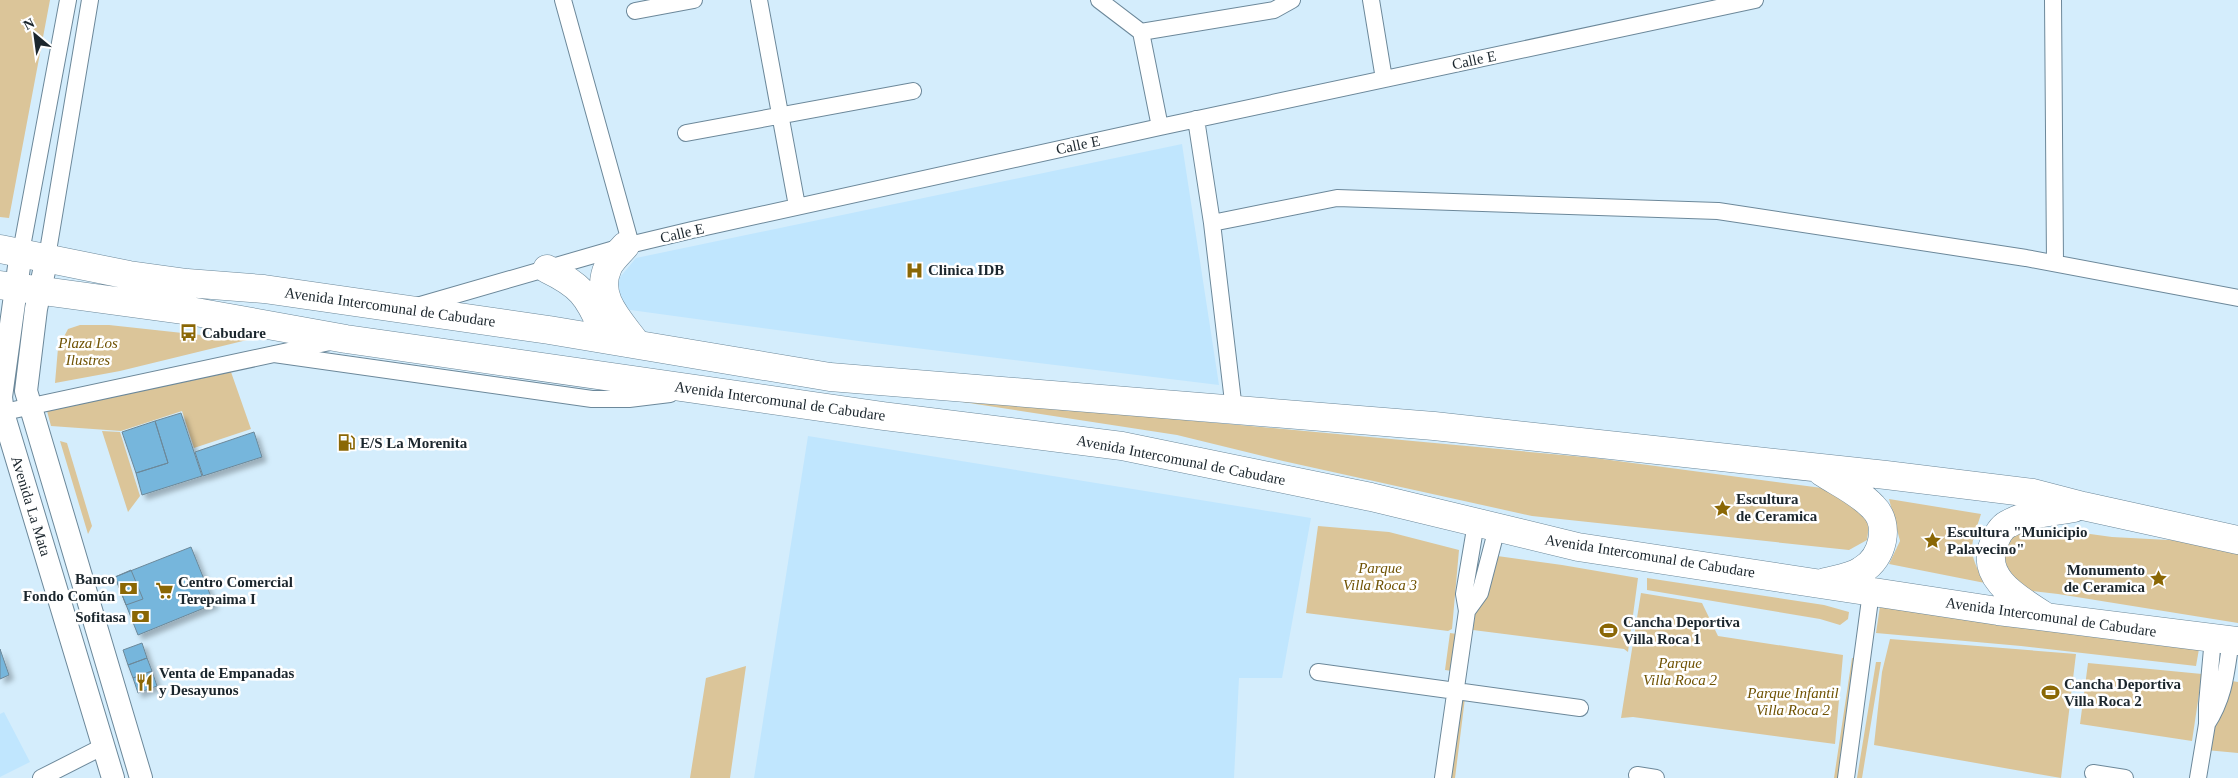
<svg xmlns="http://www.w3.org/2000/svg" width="2238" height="778" font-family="'Times New Roman',serif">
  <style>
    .built { fill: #c0e6fe }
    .green { fill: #dbc599 }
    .building { fill: #76b6dc; stroke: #6c8899; filter: url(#shadow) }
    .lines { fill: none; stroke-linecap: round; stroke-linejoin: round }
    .street-casing { stroke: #6c889a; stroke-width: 18 }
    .secondary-casing { stroke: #6c889a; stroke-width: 24 }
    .highway-casing { stroke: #6c889a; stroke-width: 29 }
    .street { stroke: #fff; stroke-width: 16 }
    .secondary { stroke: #fff; stroke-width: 22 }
    .highway { stroke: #fff; stroke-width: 28 }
    .labels { text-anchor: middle; stroke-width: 5; stroke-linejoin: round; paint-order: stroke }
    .street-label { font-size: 15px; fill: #1b262d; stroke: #fff }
    .poi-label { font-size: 15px; font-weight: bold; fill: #1b262d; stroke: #fff; text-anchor: start }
    .park-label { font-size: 15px; font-style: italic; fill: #6f5203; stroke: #fff }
  </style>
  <defs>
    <filter id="shadow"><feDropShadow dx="4.5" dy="4.5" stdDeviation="2.5" flood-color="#0004"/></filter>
  </defs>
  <rect width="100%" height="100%" fill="#d4edfc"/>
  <!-- built -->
  <path class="built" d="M 1182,144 L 1219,385 L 866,342 L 623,309 L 616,282 L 636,258 Z
    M 808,436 L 1311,518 L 1282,678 L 1239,678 L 1234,778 L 754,778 Z
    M 4,712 L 30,762 L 0,777 L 0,714 Z"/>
  <!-- green -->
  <path class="green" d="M 0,0 L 50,0 L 9,218 L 0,217 Z
    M 80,325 L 109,325 L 247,340 L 120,371 L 55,383 L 58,348 L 68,329 Z
    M 231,372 L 251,429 L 194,448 L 182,411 L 121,431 L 51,426 L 47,411 Z
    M 917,395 L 1595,458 L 1822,488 L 1857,504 L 1869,525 L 1867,540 L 1849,550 L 1532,516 L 1283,461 L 1177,435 Z
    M 102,431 L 120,432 L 140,496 L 128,512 Z
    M 60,441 L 67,443 L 92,526 L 88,534 Z
    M 1889,499 L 1981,514 C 1970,548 1967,551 1985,583 L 1889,564 L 1900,541 Z
    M 2025,525 L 2112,537 L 2206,542 L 2238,549 L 2238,623 L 2058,594 L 2024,590 L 2005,573 L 1998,545 Z
    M 1318,526 L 1389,532 L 1459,550 L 1452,629 L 1448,631 L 1306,613 Z
    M 1483,554 L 1562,565 L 1638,578 L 1628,652 L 1624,649 L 1473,630 Z
    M 1647,578 L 1824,605 L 1849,612 L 1848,619 L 1840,625 L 1820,619 L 1647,590 Z
    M 1641,593 L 1702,603 L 1718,636 L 1843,655 L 1835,744 L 1633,717 L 1621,718 Z
    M 1880,606 L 2199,649 L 2196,666 L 2021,646 L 1876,633 Z
    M 1450,633 L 1457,634 L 1452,671 L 1445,670 Z
    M 1890,639 L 2076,654 L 2061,778 L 1874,745 L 1882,672 Z
    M 1852,658 L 1858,658 L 1839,778 L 1834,778 Z
    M 1876,662 L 1881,662 L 1862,778 L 1857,778 Z
    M 2088,663 L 2202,674 L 2192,741 L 2080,724 Z
    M 746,666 L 730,778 L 690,778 L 706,678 Z
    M 2213,678 L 2238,682 L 2238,753 L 2206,750 Z
    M 1460,697 L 1465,698 L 1455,778 L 1450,778 Z"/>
  <!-- building -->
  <path class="building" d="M 181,413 L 202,476 L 142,495 L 136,473 L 168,463 L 155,421 Z
    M 155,421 L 168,463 L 136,473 L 122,432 Z
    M 254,432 L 262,457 L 203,476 L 195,452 Z
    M 191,547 L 214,604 L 138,635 L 115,577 Z
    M 131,570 L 143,599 L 126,605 L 115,577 Z
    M 142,643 L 147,658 L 128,665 L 123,650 Z
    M 0,649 L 9,675 L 0,679 Z
    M 147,658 L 152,671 L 133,678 L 128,665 Z
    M 152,671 L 157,686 L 138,693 L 133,678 Z"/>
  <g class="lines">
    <defs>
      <path id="street" d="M 563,0 L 631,245
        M 759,0 L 797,206
        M 1099,0 L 1141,32 L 1160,127
        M 1371,0 L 1384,79
        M 2053,0 L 2055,263
        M 635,11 L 694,0
        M 1141,32 L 1274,10 L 1292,0
        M 1196,119 L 1212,223 L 1234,410
        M 686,133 L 913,91
        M 1212,223 L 1337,198 L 1718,211 L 2026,258 L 2238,298
        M 21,252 L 68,0
        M 47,257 L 90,0
        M 417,306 L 625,246 L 692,230 L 1160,127 L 1755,0
        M 274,354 L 592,399 L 629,399 L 670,394
        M 0,413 L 330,342
        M 1467,611 L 1480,593 L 1497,528
        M 1318,672 L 1580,708
        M 2207,724 C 2225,696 2226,672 2231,640
        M 2093,773 L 2125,778
        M 1637,775 L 1656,778
        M 41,778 L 104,746
        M 1443,778 L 1467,611 L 1464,594 L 1476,523
        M 1846,778 L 1871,592
        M 2198,778 L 2207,724 L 2207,704 L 2213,638"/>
      <path id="secondary" d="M 21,252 L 1,397 L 3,413 L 113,778
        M 47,257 L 36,309 L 26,391 L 141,778"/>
      <path id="highway" d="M 625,246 C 619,253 611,260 608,267 C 594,297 620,321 636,343
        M 0,249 L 129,275 L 187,283 L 264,289 L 549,330 L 830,377 L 1434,426 L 1886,475 L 2033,493 L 2083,506 L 2238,540
        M 547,269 C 580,285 588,295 602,328
        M 0,285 L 190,311 L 346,339 L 883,416 L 1122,446 L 1371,497 L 1578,547 L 1998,611 L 2238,641
        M 1822,472 C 1839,483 1859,492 1873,507 C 1891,524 1883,558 1862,570 C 1853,577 1837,579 1825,582
        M 2043,615 C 2019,599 1979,578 1994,543 C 1997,535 2002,526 2010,523 C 2029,513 2053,512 2074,508"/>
    </defs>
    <!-- street casing -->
    <use href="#street" class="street-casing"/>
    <!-- secondary casing -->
    <use href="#secondary" class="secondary-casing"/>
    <!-- highway casing -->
    <use href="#highway" class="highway-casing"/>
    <!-- street -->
    <use href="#street" class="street"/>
    <!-- secondary -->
    <use href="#secondary" class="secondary"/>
    <!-- highway -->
    <use href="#highway" class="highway"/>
  </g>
  <!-- icons -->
  <defs>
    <symbol id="hospital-bare" viewBox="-9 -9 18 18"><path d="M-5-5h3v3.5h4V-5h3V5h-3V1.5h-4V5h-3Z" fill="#8a6705" stroke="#fff" stroke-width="2.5" paint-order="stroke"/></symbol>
    <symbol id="bus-bare" viewBox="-9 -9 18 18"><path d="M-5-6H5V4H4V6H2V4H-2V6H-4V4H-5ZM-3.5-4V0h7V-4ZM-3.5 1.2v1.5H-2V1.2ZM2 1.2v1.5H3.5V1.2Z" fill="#8a6705" stroke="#fff" stroke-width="2.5" paint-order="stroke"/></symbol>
    <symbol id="fuel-bare" viewBox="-9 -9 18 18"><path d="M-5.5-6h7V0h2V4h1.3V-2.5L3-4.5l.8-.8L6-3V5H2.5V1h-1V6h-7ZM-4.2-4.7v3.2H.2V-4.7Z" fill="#8a6705" stroke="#fff" stroke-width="2.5" paint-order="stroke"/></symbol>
    <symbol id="sight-bare" viewBox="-9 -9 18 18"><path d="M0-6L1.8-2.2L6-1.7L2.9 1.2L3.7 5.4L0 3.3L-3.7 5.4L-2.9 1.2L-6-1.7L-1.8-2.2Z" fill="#8a6705" stroke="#fff" stroke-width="2.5" paint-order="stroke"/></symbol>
    <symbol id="bank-bare" viewBox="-9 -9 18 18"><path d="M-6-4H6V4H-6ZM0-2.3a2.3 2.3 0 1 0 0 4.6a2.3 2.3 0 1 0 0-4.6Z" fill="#8a6705" stroke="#fff" stroke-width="2.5" paint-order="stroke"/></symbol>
    <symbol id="supermarket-bare" viewBox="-9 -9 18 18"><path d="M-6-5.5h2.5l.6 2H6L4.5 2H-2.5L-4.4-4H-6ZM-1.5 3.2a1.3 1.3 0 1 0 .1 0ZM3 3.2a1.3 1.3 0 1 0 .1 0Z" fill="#8a6705" stroke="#fff" stroke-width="2.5" paint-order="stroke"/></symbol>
    <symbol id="stadium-bare" viewBox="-9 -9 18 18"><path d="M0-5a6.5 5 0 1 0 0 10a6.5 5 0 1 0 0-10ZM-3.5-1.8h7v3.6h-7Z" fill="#8a6705" stroke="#fff" stroke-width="2.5" paint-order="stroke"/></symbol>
    <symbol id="restaurant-bare" viewBox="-9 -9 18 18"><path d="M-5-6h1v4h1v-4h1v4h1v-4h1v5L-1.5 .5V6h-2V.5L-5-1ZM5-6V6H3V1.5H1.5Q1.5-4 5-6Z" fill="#8a6705" stroke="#fff" stroke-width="2.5" paint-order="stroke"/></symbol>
  </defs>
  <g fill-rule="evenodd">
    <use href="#hospital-bare" x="902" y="258" width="25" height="25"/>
    <use href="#bus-bare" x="176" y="320" width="25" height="25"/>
    <use href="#fuel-bare" x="334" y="430" width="25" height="25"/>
    <use href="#sight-bare" x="1710" y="496" width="25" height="25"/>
    <use href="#sight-bare" x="1920" y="528" width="25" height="25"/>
    <use href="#sight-bare" x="2146" y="566" width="25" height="25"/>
    <use href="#bank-bare" x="116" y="576" width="25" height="25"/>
    <use href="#supermarket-bare" x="152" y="578" width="25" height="25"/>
    <use href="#bank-bare" x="128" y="604" width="25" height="25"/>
    <use href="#stadium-bare" x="1596" y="618" width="25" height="25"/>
    <use href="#restaurant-bare" x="132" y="670" width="25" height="25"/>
    <use href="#stadium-bare" x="2038" y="680" width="25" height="25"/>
  </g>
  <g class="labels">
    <!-- street labels -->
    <g class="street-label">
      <text transform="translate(1474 60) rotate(-12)" y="5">Calle E</text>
      <text transform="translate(1078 145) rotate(-12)" y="5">Calle E</text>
      <text transform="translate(682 233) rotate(-13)" y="5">Calle E</text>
      <text transform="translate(390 307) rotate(8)" y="5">Avenida Intercomunal de Cabudare</text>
      <text transform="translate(780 401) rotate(8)" y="5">Avenida Intercomunal de Cabudare</text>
      <text transform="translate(1181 460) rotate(11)" y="5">Avenida Intercomunal de Cabudare</text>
      <text transform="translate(31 506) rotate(73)" y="5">Avenida La Mata</text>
      <text transform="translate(1650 556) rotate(9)" y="5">Avenida Intercomunal de Cabudare</text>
      <text transform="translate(2051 617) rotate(8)" y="5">Avenida Intercomunal de Cabudare</text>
    </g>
    <!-- poi labels -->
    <g class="poi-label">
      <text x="928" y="275">Clinica IDB</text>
      <text x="202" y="338">Cabudare</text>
      <text x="360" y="448">E/S La Morenita</text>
      <text x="1736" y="504">Escultura<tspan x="1736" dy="17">de Ceramica</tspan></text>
      <text x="1947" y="537">Escultura "Municipio<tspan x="1947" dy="17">Palavecino"</tspan></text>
      <text x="2145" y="575" text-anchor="end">Monumento<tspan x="2145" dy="17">de Ceramica</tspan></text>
      <text x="115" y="584" text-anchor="end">Banco<tspan x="115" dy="17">Fondo Común</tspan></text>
      <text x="178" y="587">Centro Comercial<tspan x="178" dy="17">Terepaima I</tspan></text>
      <text x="126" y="622" text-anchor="end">Sofitasa</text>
      <text x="1623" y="627">Cancha Deportiva<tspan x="1623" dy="17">Villa Roca 1</tspan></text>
      <text x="159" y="678">Venta de Empanadas<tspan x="159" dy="17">y Desayunos</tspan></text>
      <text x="2064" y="689">Cancha Deportiva<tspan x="2064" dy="17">Villa Roca 2</tspan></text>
    </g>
    <!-- park labels -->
    <g class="park-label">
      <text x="88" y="348">Plaza Los<tspan x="88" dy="17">Ilustres</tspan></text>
      <text x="1380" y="573">Parque<tspan x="1380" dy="17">Villa Roca 3</tspan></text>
      <text x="1680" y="668">Parque<tspan x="1680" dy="17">Villa Roca 2</tspan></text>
      <text x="1793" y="698">Parque Infantil<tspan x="1793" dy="17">Villa Roca 2</tspan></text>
    </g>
  </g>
  <!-- north arrow -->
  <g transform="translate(35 35) rotate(331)" stroke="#ffffff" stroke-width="4" paint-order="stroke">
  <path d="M0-4L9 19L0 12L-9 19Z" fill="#1b262d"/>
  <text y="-8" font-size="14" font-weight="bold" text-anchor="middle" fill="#1b262d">N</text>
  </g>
</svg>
